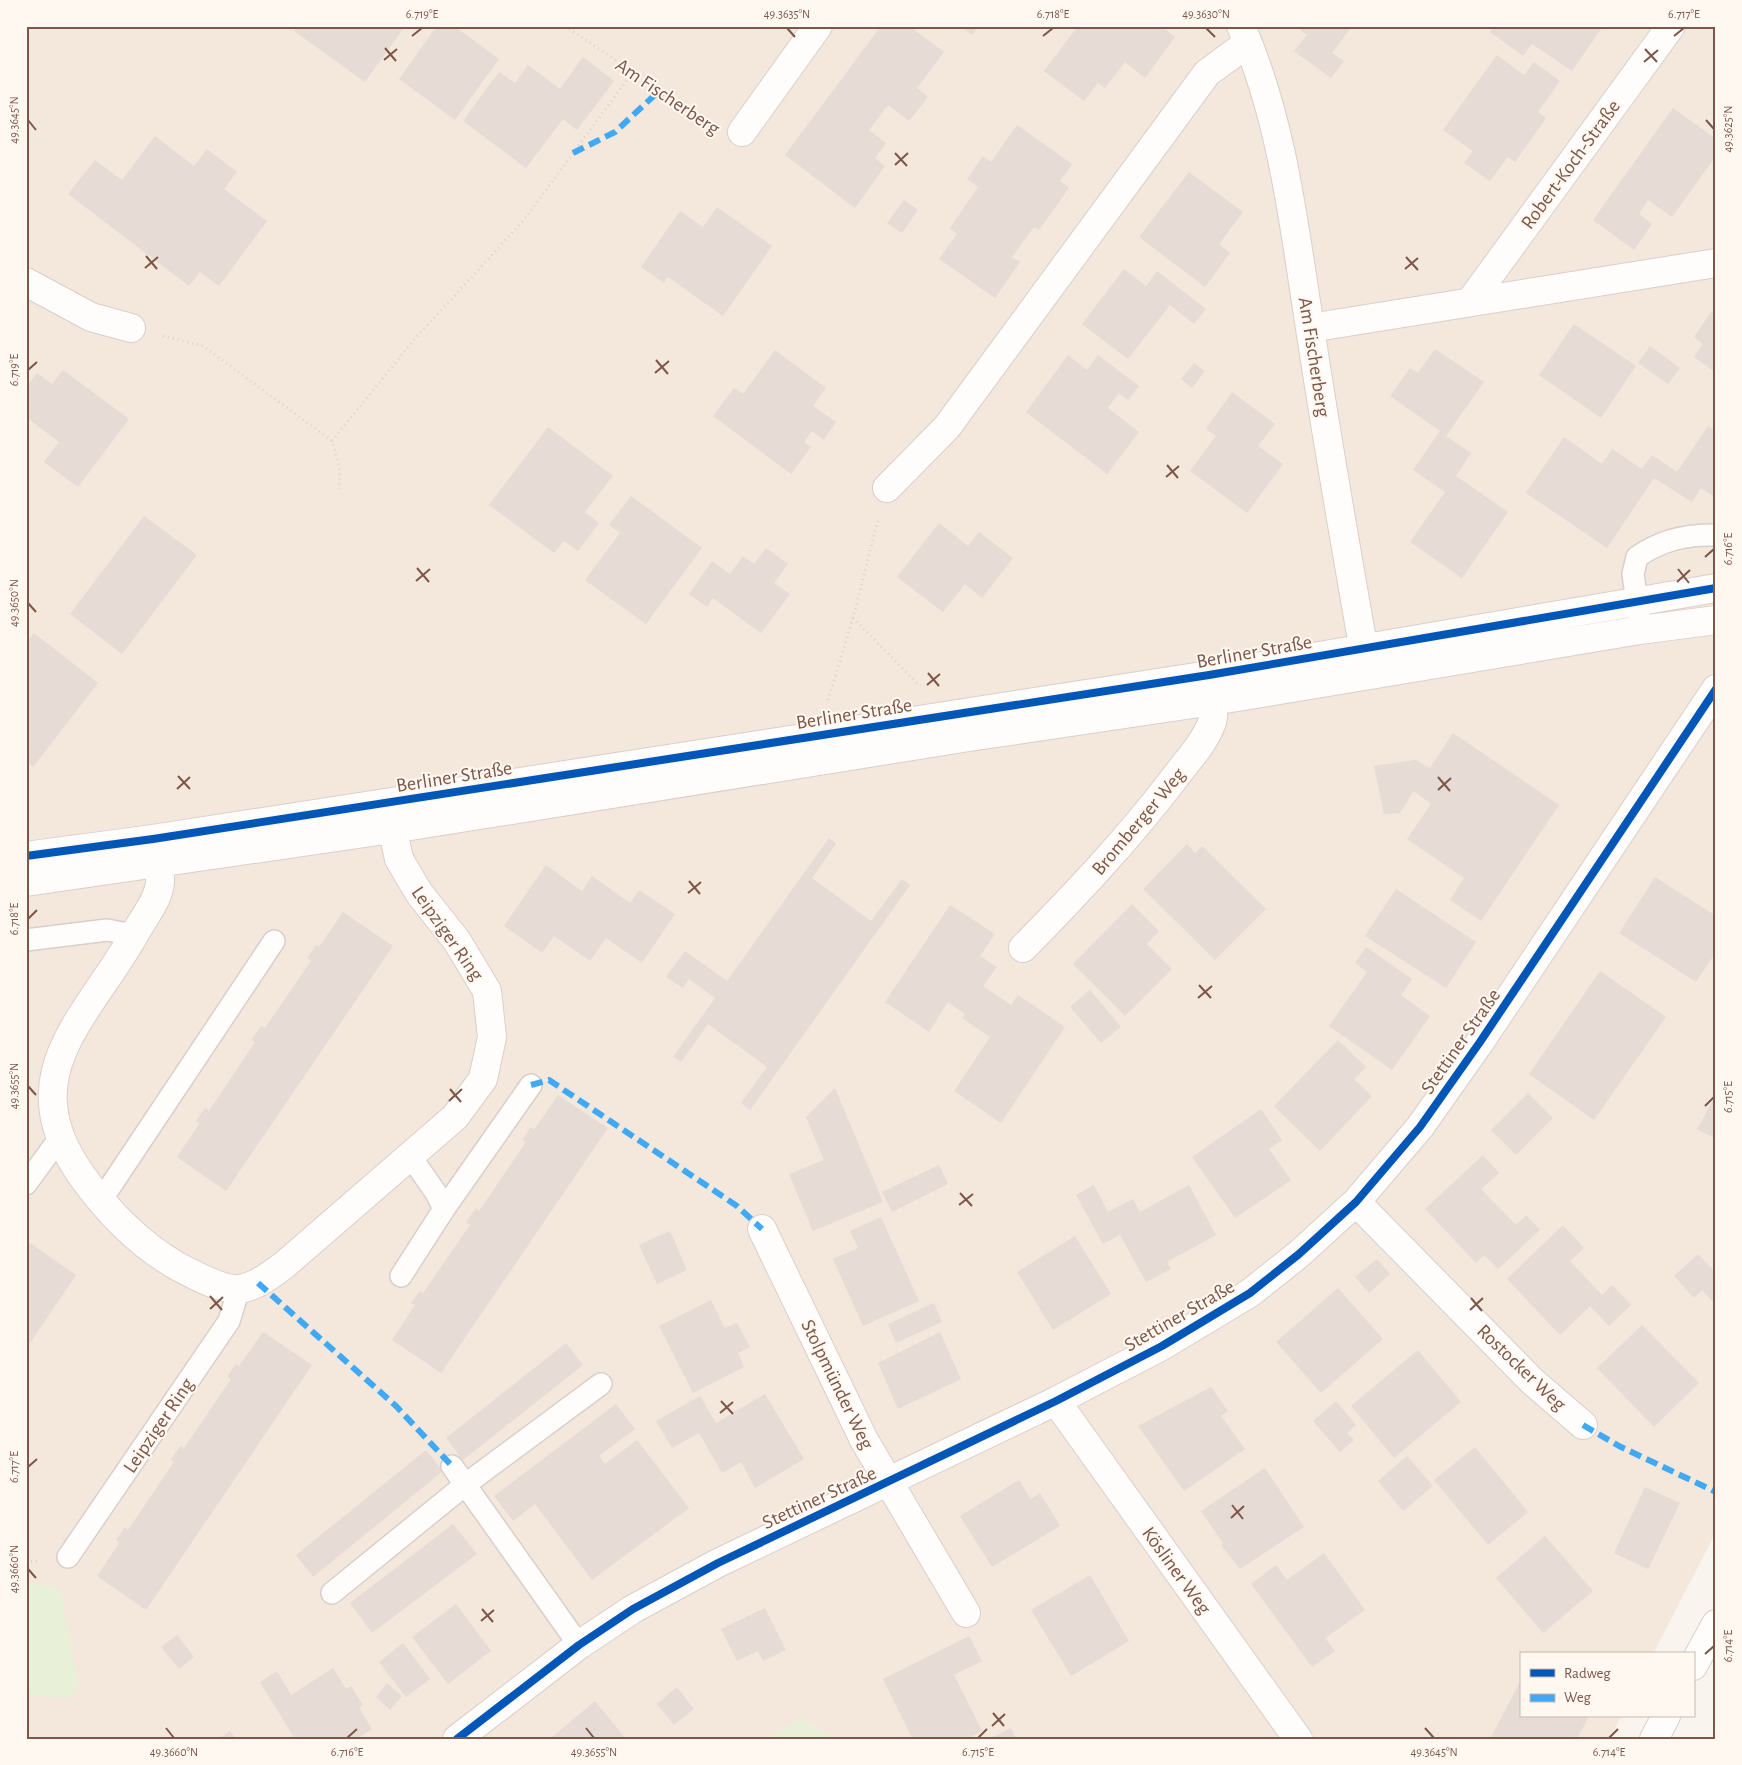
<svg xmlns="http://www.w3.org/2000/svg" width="1742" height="1765" font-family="'Alegreya Sans',sans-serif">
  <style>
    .residential { fill: #f4e7dc }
    .green { fill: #e8f1d7 }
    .building { fill: #e6dbd5 }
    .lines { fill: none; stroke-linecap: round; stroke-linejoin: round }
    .service-casing { stroke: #d9cfca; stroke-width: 24 }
    .minor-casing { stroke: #d9cfca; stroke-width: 30 }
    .secondary-casing { stroke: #dad0cb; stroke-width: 30 }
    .path { stroke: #dcd2ce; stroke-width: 3; stroke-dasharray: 1 4; stroke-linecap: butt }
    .service { stroke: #fefdfc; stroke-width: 21 }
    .minor { stroke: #fefdfc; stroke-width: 28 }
    .secondary { stroke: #fefdfc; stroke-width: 28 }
    .quiet { stroke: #3fa9f5; stroke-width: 6; stroke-dasharray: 12 6; stroke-linecap: butt }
    .cycleway-casing { stroke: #fff8f1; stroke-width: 11 }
    .cycleway { stroke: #0057b8; stroke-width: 8 }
    .ticks { fill: none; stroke: #7c5649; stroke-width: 2 }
    .labels { text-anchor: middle; stroke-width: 4; stroke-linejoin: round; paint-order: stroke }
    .street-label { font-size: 20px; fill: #7c5649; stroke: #fff8f1 }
    .neatline { fill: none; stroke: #7c5649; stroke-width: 2 }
    .ticks-label { font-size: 12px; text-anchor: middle; fill: #7c5649 }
  </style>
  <rect width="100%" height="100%" fill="#f9f4ee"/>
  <!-- residential -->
  <path class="residential" d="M 26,26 L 1716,26 L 1716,1532 L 1653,1654 L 1521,1654 L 1521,1716 L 1621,1716 L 1610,1739 L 835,1739 L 801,1719 L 767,1739 L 26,1739 Z"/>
  <!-- green -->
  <path class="green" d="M 26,1582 L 60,1588 L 78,1686 L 68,1698 L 26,1694 Z
    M 801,1719 L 835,1739 L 767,1739 Z"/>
  <!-- building -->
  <path class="building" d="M 298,26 L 405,26 L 365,82 L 294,31 Z
    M 437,26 L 454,26 L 499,59 L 455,120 L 399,79 Z
    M 881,26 L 909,26 L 944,52 L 917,88 L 928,97 L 909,121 L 888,105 L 869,130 L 886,143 L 875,158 L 885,166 L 855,208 L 785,155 Z
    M 960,26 L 979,26 L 972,35 Z
    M 1078,26 L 1161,26 L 1175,37 L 1145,78 L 1125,62 L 1105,88 L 1098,83 L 1084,101 L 1044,71 Z
    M 1295,26 L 1352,26 L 1332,53 L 1344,61 L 1331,78 L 1294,51 L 1307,35 Z
    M 1494,26 L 1603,26 L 1572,71 L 1532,44 L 1523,56 L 1490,32 Z
    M 1497,55 L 1524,75 L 1534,62 L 1560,81 L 1538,112 L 1546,118 L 1515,162 L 1508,157 L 1490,181 L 1464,163 L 1473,151 L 1443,130 Z
    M 583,57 L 614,81 L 577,130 L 563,119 L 526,168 L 463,121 L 499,72 L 515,83 L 528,65 L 560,89 Z
    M 1673,108 L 1716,139 L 1716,156 L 1672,217 L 1648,200 L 1639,214 L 1652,224 L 1634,250 L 1593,220 Z
    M 1017,125 L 1072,164 L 1060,181 L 1069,188 L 1039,230 L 1034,227 L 1012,257 L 1020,262 L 995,298 L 939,259 L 957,234 L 950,228 L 978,187 L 967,179 L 983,156 L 991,162 Z
    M 155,136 L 194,166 L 207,149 L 237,172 L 224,189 L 267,221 L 219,286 L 200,272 L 189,286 L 68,194 L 95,160 L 122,180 Z
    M 1189,172 L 1243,212 L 1219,244 L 1230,253 L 1205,287 L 1139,237 Z
    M 904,200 L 918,210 L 902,233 L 887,223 Z
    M 717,207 L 772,246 L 723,316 L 668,277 L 664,283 L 641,267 L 680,211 L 703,227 Z
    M 1124,269 L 1146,286 L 1157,271 L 1206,309 L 1194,324 L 1170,305 L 1128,359 L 1082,324 Z
    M 1711,312 L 1716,315 L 1716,373 L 1694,357 L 1703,344 L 1694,337 Z
    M 1574,324 L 1636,366 L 1601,418 L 1539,375 Z
    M 1650,346 L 1680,368 L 1668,384 L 1638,363 Z
    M 1435,349 L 1484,382 L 1446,436 L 1471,453 L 1456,476 L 1508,512 L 1462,578 L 1410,542 L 1445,492 L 1413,470 L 1440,431 L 1390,396 L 1410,368 L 1418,373 Z
    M 775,350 L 826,388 L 813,406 L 836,422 L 824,440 L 812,431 L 804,442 L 811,447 L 791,474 L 713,416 L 734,388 L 743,394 Z
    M 1068,355 L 1087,370 L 1098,355 L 1139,386 L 1128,400 L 1119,393 L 1108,408 L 1139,432 L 1107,474 L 1026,412 Z
    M 1194,363 L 1205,371 L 1192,388 L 1181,379 Z
    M 63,370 L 129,419 L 78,487 L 44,462 L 59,442 L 26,417 L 26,387 L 37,373 L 52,384 Z
    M 1232,392 L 1275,424 L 1258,446 L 1283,464 L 1247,513 L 1190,471 L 1216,436 L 1206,429 Z
    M 1708,426 L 1716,431 L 1716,498 L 1701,488 L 1692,502 L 1654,478 L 1607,548 L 1526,493 L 1564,437 L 1602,464 L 1612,449 L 1642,469 L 1652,455 L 1677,472 Z
    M 548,427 L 613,476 L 585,512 L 599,523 L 578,551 L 564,541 L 554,553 L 489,505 Z
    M 631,496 L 702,548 L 646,624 L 585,580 L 620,533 L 609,525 Z
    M 144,516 L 197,555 L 122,654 L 70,614 Z
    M 939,523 L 968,546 L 979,532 L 1013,558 L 982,598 L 965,584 L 943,612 L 897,577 Z
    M 766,548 L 788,564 L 774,583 L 790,594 L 761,633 L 713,598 L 707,607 L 689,594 L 712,561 L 730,574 L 743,556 L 754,564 Z
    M 34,633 L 98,683 L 33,767 L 26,762 L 26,643 Z
    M 1453,733 L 1559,805 L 1481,921 L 1450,900 L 1464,878 L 1407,839 L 1431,804 L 1414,791 L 1400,813 L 1384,814 L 1374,766 L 1415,760 L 1430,768 Z
    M 829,838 L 836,844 L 812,878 L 871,921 L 902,879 L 910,885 L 750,1110 L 741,1103 L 767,1067 L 708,1024 L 681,1062 L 673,1057 L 715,998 L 689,979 L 683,988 L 666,977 L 685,951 L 727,981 Z
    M 1187,844 L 1195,853 L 1202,846 L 1266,909 L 1215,960 L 1143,889 Z
    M 546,865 L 582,891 L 592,876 L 630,903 L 639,890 L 675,914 L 642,963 L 606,938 L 590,961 L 554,936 L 542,953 L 504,926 Z
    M 1655,877 L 1716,916 L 1716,952 L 1696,982 L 1619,933 Z
    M 1396,889 L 1476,942 L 1446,988 L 1365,936 Z
    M 1132,904 L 1159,931 L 1147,944 L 1172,969 L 1125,1016 L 1073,964 Z
    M 950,905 L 995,934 L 980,956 L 997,967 L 983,986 L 1011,1005 L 1018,995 L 1065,1027 L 1001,1123 L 954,1091 L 990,1037 L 962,1018 L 965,1014 L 948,1002 L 929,1032 L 885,1002 Z
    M 343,912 L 393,946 L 226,1191 L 177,1157 L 200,1123 L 196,1121 L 205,1108 L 209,1111 L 255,1042 L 251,1040 L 261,1026 L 265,1028 L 311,961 L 307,958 L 316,945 L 319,947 Z
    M 1366,947 L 1412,979 L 1401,995 L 1430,1016 L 1392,1070 L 1329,1026 L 1367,972 L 1355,963 Z
    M 1600,971 L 1666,1017 L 1594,1120 L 1529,1074 Z
    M 1090,990 L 1121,1027 L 1101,1043 L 1070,1007 Z
    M 1338,1040 L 1366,1067 L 1354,1079 L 1372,1096 L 1320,1151 L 1274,1106 Z
    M 835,1088 L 883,1202 L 813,1231 L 789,1174 L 824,1160 L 806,1117 Z
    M 1528,1093 L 1553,1118 L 1516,1155 L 1491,1130 Z
    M 558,1095 L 608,1128 L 441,1373 L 392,1340 L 415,1305 L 411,1303 L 420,1291 L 423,1293 L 470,1225 L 466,1222 L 476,1208 L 479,1211 L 526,1142 L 522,1140 L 531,1127 L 534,1130 Z
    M 1716,1095 L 1716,1139 L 1697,1129 Z
    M 1261,1109 L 1282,1140 L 1269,1149 L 1291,1180 L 1235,1218 L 1192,1157 Z
    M 1483,1155 L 1499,1173 L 1481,1189 L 1516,1225 L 1526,1215 L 1540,1230 L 1498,1269 L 1484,1255 L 1476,1263 L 1425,1209 Z
    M 939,1165 L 948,1184 L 892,1212 L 882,1192 Z
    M 1094,1185 L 1108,1212 L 1133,1199 L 1140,1212 L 1189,1185 L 1216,1235 L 1167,1262 L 1171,1269 L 1146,1282 L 1120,1235 L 1103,1244 L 1076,1195 Z
    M 881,1217 L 919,1301 L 863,1326 L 833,1259 L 858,1248 L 850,1231 Z
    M 1563,1225 L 1584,1248 L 1570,1261 L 1602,1295 L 1612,1285 L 1631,1305 L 1609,1326 L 1590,1306 L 1560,1335 L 1507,1279 Z
    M 670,1231 L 687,1270 L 657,1284 L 639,1245 Z
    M 1075,1236 L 1111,1294 L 1053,1330 L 1017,1272 Z
    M 27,1241 L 76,1275 L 26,1349 L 26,1243 Z
    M 1698,1254 L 1716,1273 L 1716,1300 L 1713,1302 L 1702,1290 L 1694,1298 L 1674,1276 Z
    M 1377,1259 L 1390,1274 L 1369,1293 L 1355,1277 Z
    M 1338,1288 L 1383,1339 L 1321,1393 L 1276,1342 Z
    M 711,1300 L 725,1328 L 737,1323 L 750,1347 L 738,1353 L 744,1367 L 693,1393 L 659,1326 Z
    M 934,1303 L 942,1322 L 896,1343 L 888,1324 Z
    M 1642,1325 L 1699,1383 L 1654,1427 L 1597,1368 Z
    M 263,1332 L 312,1365 L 146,1610 L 97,1576 L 120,1542 L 116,1540 L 125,1527 L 128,1530 L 174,1462 L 171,1459 L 181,1445 L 184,1448 L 231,1379 L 227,1377 L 236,1364 L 239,1366 Z
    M 940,1332 L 961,1379 L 898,1409 L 878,1363 Z
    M 566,1343 L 583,1365 L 463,1460 L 446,1438 Z
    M 1418,1350 L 1461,1402 L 1394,1458 L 1351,1406 Z
    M 1211,1387 L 1228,1411 L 1221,1416 L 1245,1449 L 1184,1491 L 1138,1426 Z
    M 765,1394 L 804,1459 L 755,1488 L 741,1462 L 722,1473 L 699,1433 L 672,1448 L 656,1421 L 700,1396 L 716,1423 Z
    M 1336,1401 L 1356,1425 L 1347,1433 L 1354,1440 L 1340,1452 L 1313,1421 Z
    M 616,1404 L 635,1429 L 599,1456 L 605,1464 L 637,1440 L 689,1508 L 592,1580 L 535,1504 L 513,1521 L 494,1496 Z
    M 1475,1447 L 1528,1512 L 1488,1545 L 1434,1480 Z
    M 426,1450 L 443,1471 L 313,1577 L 296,1555 Z
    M 1407,1456 L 1433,1486 L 1403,1511 L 1378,1481 Z
    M 1265,1468 L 1304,1527 L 1240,1569 L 1221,1545 L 1223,1543 L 1201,1511 Z
    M 1019,1480 L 1031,1499 L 1040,1493 L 1060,1526 L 992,1567 L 960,1516 Z
    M 1645,1487 L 1680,1503 L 1648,1569 L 1614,1553 Z
    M 453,1524 L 477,1554 L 372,1633 L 350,1603 Z
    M 1545,1536 L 1593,1591 L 1543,1633 L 1496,1578 Z
    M 1324,1553 L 1365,1610 L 1325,1638 L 1335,1651 L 1312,1667 L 1251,1584 L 1276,1565 L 1287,1580 Z
    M 1090,1575 L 1129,1641 L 1071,1676 L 1031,1610 Z
    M 456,1604 L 491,1651 L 448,1684 L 412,1637 Z
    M 765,1608 L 786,1650 L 763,1661 L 758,1651 L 737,1661 L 721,1629 Z
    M 177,1635 L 194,1657 L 179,1669 L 161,1647 Z
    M 969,1636 L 982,1661 L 954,1675 L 982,1731 L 966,1739 L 916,1739 L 911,1736 L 883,1679 Z
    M 403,1643 L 430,1679 L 406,1697 L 379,1662 Z
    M 333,1668 L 346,1689 L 351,1686 L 363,1705 L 359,1708 L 372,1729 L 356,1739 L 295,1739 L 260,1682 L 277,1671 L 291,1695 Z
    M 1521,1680 L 1521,1716 L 1584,1716 L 1588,1718 L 1577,1739 L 1490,1739 Z
    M 387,1683 L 402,1696 L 390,1710 L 376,1697 Z
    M 677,1687 L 694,1709 L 674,1725 L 657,1704 Z
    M 595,1701 L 626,1739 L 550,1739 Z
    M 1011,1728 L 1016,1739 L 989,1739 Z
    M 230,1731 L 236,1739 L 218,1739 Z"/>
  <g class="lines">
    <defs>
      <path id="service" d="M 1639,616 L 1633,574 L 1637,557 C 1661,540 1686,534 1716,535
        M 26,940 L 107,930 L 134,935
        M 411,1157 L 436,1193 L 444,1209
        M 26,1184 L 59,1139
        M 100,1202 L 274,941
        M 401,1276 L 444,1209 L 531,1085
        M 452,1466 L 579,1645
        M 68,1557 L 229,1321 L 239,1289
        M 332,1593 L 466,1484 L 601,1384"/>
      <path id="minor" d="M 1241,26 C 1283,122 1294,226 1310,328 C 1327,441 1347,555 1367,668
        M 742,132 L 818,26
        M 26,282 L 91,317 L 131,328
        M 1470,302 L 1671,26
        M 1310,328 L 1716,263
        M 887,488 L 947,427 L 1207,73 L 1248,43
        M 154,846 C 157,857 161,871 160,883 C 158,900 145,916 137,930 C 89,1017 9,1074 82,1176 C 107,1211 139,1244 177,1266 C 192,1274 223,1291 240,1289 C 257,1286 270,1275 283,1266 L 455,1117 L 483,1079 L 492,1037 L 487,991 L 457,941 L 419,893 L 399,859 L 389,812
        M 26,856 L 153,839 L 1209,675 L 1716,588
        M 26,882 L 392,829 L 969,737 L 1213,701 L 1640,630 L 1716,620
        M 1023,948 C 1077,893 1129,838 1176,776 C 1188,760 1205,742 1212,722 C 1215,711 1212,696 1210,684
        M 1356,1202 L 1532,1381 L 1583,1425
        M 762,1229 L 864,1440 L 966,1613
        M 1056,1401 L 1298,1739
        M 457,1739 L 579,1645 L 633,1609 L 718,1563 L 1056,1401 L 1162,1346 L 1250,1293 L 1299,1254 L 1356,1202 L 1420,1127 L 1480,1042 L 1716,689"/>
      <path id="secondary" d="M 1693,1666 L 1716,1624
        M 1654,1739 L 1666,1716"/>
    </defs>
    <!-- service casing -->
    <use href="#service" class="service-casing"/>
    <!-- minor casing -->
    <use href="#minor" class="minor-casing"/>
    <!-- secondary casing -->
    <use href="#secondary" class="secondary-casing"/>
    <!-- path -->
    <path class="path" d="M 565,26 L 633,72 L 710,128
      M 163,336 L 203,346 L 332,441 L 340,470 L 339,489
      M 332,441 L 413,341 L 523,221 L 633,72
      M 853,618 L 919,685
      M 828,700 L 853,618 L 878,520
      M 26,1562 L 38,1561"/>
    <!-- service -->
    <use href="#service" class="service"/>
    <!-- minor -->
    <use href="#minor" class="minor"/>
    <!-- secondary -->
    <use href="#secondary" class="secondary"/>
    <!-- quiet -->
    <path class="quiet" d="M 573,153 L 615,132 L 659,91
      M 531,1085 L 549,1080 L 737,1206 L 762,1229
      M 258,1283 L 396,1406 L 452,1466
      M 1583,1425 L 1619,1446 L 1716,1492"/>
    <defs>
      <path id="cycleway" d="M 26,856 L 153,839 L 1209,675 L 1716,588
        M 457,1739 L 579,1645 L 633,1609 L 718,1563 L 1056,1401 L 1162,1346 L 1250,1293 L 1299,1254 L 1356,1202 L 1420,1127 L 1480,1042 L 1716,689"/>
    </defs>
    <!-- cycleway casing -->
    <use href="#cycleway" class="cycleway-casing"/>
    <!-- cycleway -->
    <use href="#cycleway" class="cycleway"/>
  </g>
  <!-- ticks -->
  <path class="ticks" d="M 787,28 L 795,37M 1206,28 L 1215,37M 412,36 L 422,28M 1043,36 L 1053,28M 1674,36 L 1684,28M 385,48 L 396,61M 1645,49 L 1657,62M 384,60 L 397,49M 1644,62 L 1658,50M 28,120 L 36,130M 1706,120 L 1714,129M 895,153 L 907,166M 895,165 L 908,153M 146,256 L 157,269M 1406,257 L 1418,270M 145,268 L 158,257M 1405,269 L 1418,258M 656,360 L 668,374M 28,370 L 37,362M 655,373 L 669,361M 1167,465 L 1178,478M 1166,477 L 1179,466M 1705,557 L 1714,549M 417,568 L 429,582M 1678,569 L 1689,583M 416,581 L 430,569M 1677,582 L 1690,570M 28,603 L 36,612M 928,673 L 939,686M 927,685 L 940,674M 178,776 L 190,789M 1438,777 L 1450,791M 177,789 L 190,777M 1438,790 L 1451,778M 689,881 L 700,894M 688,893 L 701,882M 28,919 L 37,910M 1199,985 L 1211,998M 1198,998 L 1212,986M 28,1086 L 36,1095M 450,1089 L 461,1102M 449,1101 L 462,1089M 1705,1106 L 1714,1097M 960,1193 L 972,1206M 959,1205 L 973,1194M 210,1296 L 222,1310M 1471,1298 L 1482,1311M 210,1309 L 223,1297M 1470,1310 L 1483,1298M 721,1401 L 733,1414M 720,1413 L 733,1402M 28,1467 L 37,1459M 1232,1505 L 1243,1519M 1231,1518 L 1244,1506M 28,1569 L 36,1578M 482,1609 L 493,1622M 481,1621 L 494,1610M 1705,1654 L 1714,1646M 993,1713 L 1004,1726M 992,1726 L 1005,1714M 166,1728 L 174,1738M 586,1728 L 594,1738M 1425,1728 L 1434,1738M 347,1738 L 357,1729M 978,1738 L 987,1729M 1609,1738 L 1618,1729"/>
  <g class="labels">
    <!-- street labels -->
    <g class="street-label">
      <text transform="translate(668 96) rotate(34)" y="7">Am Fischerberg</text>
      <text transform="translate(1570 164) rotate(-54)" y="7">Robert-Koch-Straße</text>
      <text transform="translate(1315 357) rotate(81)" y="7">Am Fischerberg</text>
      <text transform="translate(1254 651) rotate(-10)" y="7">Berliner Straße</text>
      <text transform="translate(854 713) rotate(-9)" y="7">Berliner Straße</text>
      <text transform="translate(454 776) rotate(-9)" y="7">Berliner Straße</text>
      <text transform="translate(1138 821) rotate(-50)" y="7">Bromberger Weg</text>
      <text transform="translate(448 933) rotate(55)" y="7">Leipziger Ring</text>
      <text transform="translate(1460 1041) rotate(-55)" y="7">Stettiner Straße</text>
      <text transform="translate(1179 1315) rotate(-30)" y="7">Stettiner Straße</text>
      <text transform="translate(1522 1367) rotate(44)" y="7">Rostocker Weg</text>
      <text transform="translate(838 1384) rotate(64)" y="7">Stolpmünder Weg</text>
      <text transform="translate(158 1425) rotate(-56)" y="7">Leipziger Ring</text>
      <text transform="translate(819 1497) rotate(-25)" y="7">Stettiner Straße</text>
      <text transform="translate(1177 1570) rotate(54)" y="7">Kösliner Weg</text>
    </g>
  </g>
  <!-- border -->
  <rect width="1742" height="1765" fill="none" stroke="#fff8f1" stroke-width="55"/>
  <!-- legend -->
  <rect x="1520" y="1652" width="175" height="65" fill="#fff8f1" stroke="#cbb7ae"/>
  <rect x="1530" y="1669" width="25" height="8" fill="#0057b8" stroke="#cbb7ae"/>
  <text x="1564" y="1678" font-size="15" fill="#7c5649">Radweg</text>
  <rect x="1530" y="1694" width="25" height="8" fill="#3fa9f5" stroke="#cbb7ae"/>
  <text x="1564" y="1702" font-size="15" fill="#7c5649">Weg</text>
  <rect x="28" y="28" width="1686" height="1710" class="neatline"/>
  <g class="ticks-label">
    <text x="422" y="18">6.719°E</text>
    <text x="787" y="18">49.3635°N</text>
    <text x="1053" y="18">6.718°E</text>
    <text x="1206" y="18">49.3630°N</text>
    <text x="1684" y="18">6.717°E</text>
    <text transform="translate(14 120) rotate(-90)" y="4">49.3645°N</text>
    <text transform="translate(1728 129) rotate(-90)" y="4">49.3625°N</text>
    <text transform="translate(14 370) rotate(-90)" y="4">6.719°E</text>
    <text transform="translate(1728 549) rotate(-90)" y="4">6.716°E</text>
    <text transform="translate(14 603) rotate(-90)" y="4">49.3650°N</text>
    <text transform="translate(14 919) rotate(-90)" y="4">6.718°E</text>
    <text transform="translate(14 1086) rotate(-90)" y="4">49.3655°N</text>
    <text transform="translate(1728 1097) rotate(-90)" y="4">6.715°E</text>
    <text transform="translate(14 1467) rotate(-90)" y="4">6.717°E</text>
    <text transform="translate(14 1569) rotate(-90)" y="4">49.3660°N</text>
    <text transform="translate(1728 1646) rotate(-90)" y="4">6.714°E</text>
    <text x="174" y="1756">49.3660°N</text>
    <text x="347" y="1756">6.716°E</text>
    <text x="594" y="1756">49.3655°N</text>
    <text x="978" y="1756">6.715°E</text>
    <text x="1434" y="1756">49.3645°N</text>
    <text x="1609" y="1756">6.714°E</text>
  </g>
</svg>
